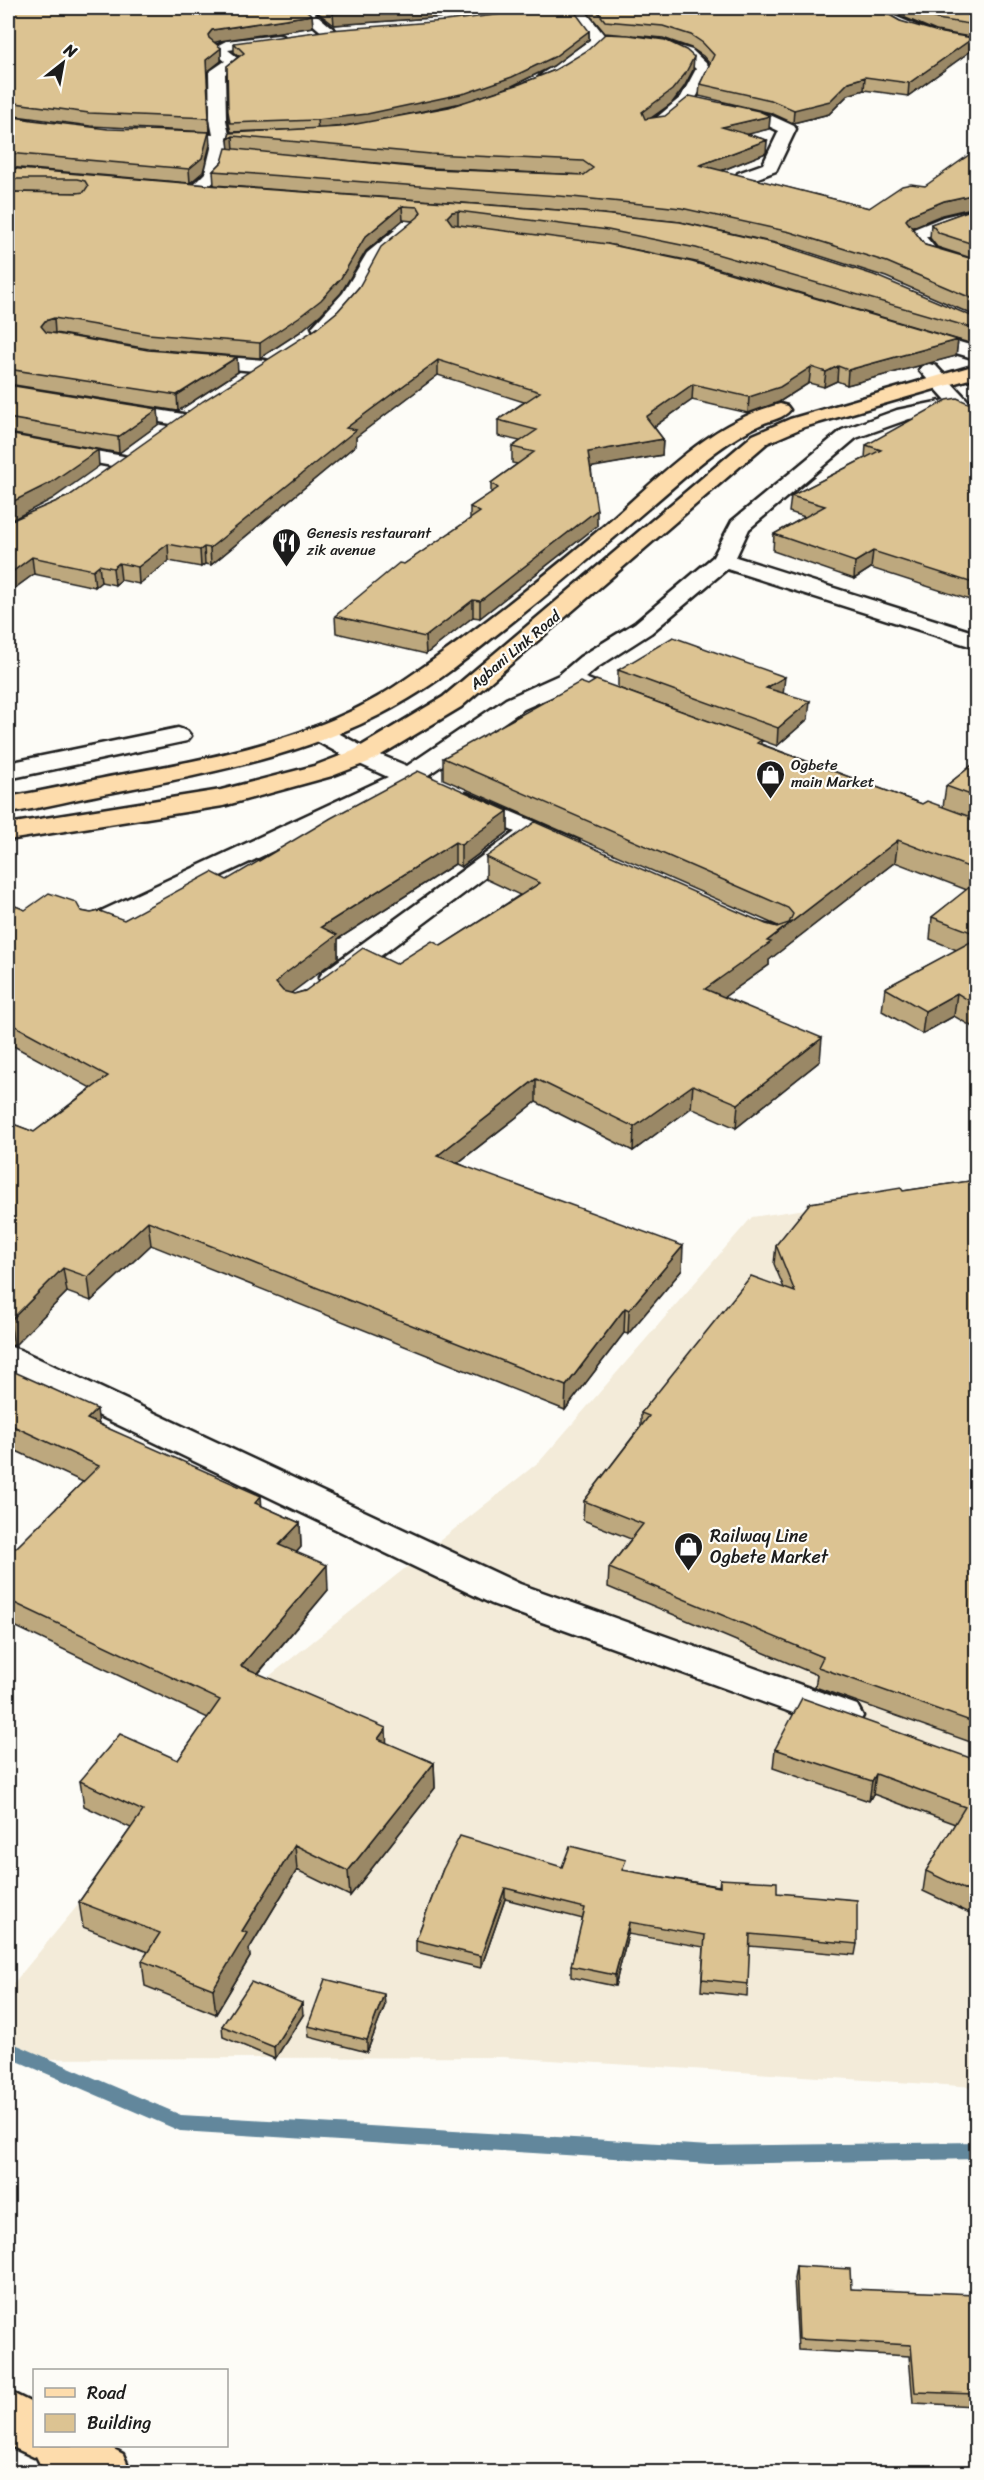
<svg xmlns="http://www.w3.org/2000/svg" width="984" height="2480" font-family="Sriracha,sans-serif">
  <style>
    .built { fill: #f3ebd9 }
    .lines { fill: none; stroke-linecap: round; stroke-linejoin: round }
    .stream { fill: #62879c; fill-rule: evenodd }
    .minor-casing { stroke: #1c1c1c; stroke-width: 5 }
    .major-casing { stroke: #1c1c1c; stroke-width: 5 }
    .minor { fill: #fdfcf7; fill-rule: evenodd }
    .major { fill: #fddcac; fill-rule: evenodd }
    .wall { fill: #bda87e; stroke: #1c1c1c; stroke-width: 1.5; fill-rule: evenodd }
    .shaded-wall { fill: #9a8866; stroke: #1c1c1c; stroke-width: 1.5 }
    .building { fill: #dcc392; stroke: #1c1c1c; stroke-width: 1.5 }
    .labels { text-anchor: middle; stroke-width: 4.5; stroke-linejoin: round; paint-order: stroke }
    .far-poi-label { font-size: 15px; fill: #1c1c1c; stroke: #fdfcf7; text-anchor: start }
    .far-street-label { font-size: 15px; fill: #1c1c1c; stroke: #fdfcf7 }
    .poi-label { font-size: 18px; fill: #1c1c1c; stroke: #fdfcf7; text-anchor: start }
  </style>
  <rect width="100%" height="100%" fill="#fdfcf7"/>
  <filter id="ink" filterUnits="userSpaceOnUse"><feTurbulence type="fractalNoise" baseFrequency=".0167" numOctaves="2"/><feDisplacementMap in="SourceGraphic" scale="12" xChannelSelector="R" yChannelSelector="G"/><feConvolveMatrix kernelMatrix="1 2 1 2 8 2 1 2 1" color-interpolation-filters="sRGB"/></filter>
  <g filter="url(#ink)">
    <!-- built -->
    <path class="built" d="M 976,1184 L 976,2087 L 503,2057 L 8,2059 L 8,1990 L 262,1682 L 540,1461 L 752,1217 Z"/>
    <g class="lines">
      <!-- stream -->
      <path class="stream" d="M 8,2041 L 181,2115 L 710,2146 L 976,2142 L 976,2159 L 710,2164 L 180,2131 L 8,2057 Z"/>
      <defs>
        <path id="minor" d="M 294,8 L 309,8 L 337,32 L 335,35 L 325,35 Z
          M 569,8 L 583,8 L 604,35 L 605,42 L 553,79 L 543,79 L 540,76 L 543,73 L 590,40 L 590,35 Z
          M 874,8 L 888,8 L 892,15 L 935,33 L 976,40 L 976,48 C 956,48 896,35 881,21 C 878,18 876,12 874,8 Z
          M 278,35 L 283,36 L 285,39 L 283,42 L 228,50 L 242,61 L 225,74 L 226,120 L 229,135 L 272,133 L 280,138 L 272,143 L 229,145 L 221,174 L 202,194 L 190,194 L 188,190 L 205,173 L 212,144 L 164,143 L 156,138 L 164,133 L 213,135 L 210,120 L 209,72 L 225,61 L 211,49 L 226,41 Z
          M 652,38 L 692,50 L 711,68 C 701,92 685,122 657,129 L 649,124 L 681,97 L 696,69 L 682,56 L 647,45 L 645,42 L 647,39 Z
          M 726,103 L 770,115 L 794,126 L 796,129 L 776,171 L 750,181 L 738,181 L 736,177 L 738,173 L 763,164 L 779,131 L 758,121 L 720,111 L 718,108 Z
          M 976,209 L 976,219 L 926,237 L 936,249 L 956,256 L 959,260 L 956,264 C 935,269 918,251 906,235 L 909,231 L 943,217 Z
          M 353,215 L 451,226 L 457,227 L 460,231 L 457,235 L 451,236 L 413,232 L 380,260 L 358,300 L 328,331 L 314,331 L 312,327 L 343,293 L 367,253 L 395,230 L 347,224 L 344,220 L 347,216 Z
          M 913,328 L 976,347 L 976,359 L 906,338 L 903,334 L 906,330 Z
          M 195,355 L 265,360 L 272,362 L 275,366 L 272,370 L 265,372 L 188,365 L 185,361 L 188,357 Z
          M 929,364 L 936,366 L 973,406 L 976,410 L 973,414 L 966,416 L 956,411 L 909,419 L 856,438 L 749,529 L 736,557 L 976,633 L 976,648 L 727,569 L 651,633 L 598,667 L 585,678 L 629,695 L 632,700 L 629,705 C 610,710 587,696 569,689 L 524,709 L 428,775 L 435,782 L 431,788 L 422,790 L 410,786 L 104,931 L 94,933 L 84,931 L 80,925 L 84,919 L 388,777 L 353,761 L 311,738 L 307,733 L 311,728 L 320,725 L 329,728 L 371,751 L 407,766 L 506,699 L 559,675 L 580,657 L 635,623 L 713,557 L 732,521 L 842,430 L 897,410 L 946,400 L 919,370 L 922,366 Z
          M 114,403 L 183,414 L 190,416 L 193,420 L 190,424 L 183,426 L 107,413 L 104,409 L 107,405 Z
          M 8,435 L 123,456 L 130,458 L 134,462 L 130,466 L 123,468 L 8,447 Z
          M 178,728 L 187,731 L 191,736 L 187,741 L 8,779 L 8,763 Z
          M 467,793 L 578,840 L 581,846 L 578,852 L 568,854 L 558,852 L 534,841 L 343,984 L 333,987 L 323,984 L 319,978 L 323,972 L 515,832 L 458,807 L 454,801 L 458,795 Z
          M 8,1346 L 20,1350 L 520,1584 L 857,1705 L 863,1716 L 857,1727 L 843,1731 L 492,1604 L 8,1372 Z"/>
        <path id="major" d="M 976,365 L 976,377 L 804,427 L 767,443 L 461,707 L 371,761 L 332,776 L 223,806 L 8,840 L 8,824 L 221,790 L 314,766 L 353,751 L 443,697 L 753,435 L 790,419 Z
          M 780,404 L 787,406 L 790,410 C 784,418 771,420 762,424 C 735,436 710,455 687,475 C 624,529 562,584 496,635 C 467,658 439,681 408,699 C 319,753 215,772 114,792 C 79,798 43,808 8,813 L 8,797 C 45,791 82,782 119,775 C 212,758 313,740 394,687 C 463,641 529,589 592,536 C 650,488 704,423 780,404 Z
          M 8,2391 L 34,2404 L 34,2446 L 108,2446 L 123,2454 L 131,2472 L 55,2472 L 40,2464 L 36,2456 L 34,2457 L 8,2445 Z"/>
      </defs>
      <!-- minor casing -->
      <use href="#minor" class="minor-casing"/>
      <!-- major casing -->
      <use href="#major" class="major-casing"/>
      <!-- minor -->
      <use href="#minor" class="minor"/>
      <!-- major -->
      <use href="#major" class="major"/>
    </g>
    <!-- wall -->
    <path class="wall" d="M 8,8 L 312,15 L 313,27 L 220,41 L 214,42 L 221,48 L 221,61 L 207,72 L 210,132 L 90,126 L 8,115 Z
      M 312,8 L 521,8 L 445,17 L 334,25 Z
      M 584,8 L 879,8 L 880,10 L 900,21 L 972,50 L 908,96 L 864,90 L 848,95 L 829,114 L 793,123 L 771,113 L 699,96 L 700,84 L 710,64 L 703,56 L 691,48 L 663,38 L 632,35 L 693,70 L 684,87 L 672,103 L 651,118 L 770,116 L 769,129 L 747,134 L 767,140 L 766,153 L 721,171 L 869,208 L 925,186 L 976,207 L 942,215 L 912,228 L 925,245 L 971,258 L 937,247 L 930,238 L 931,224 L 976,208 L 976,316 L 886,277 L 789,246 L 680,222 L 572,211 L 214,185 L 213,171 L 222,162 L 229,148 L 228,139 L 230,133 L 310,129 L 231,132 L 228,120 L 227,66 L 239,56 L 234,52 L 234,43 L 589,31 L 589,39 L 553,66 L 512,86 L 482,96 L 520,84 L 555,70 L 626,35 L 605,33 ZM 462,103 L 449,107 L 396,117 ZM 357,124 L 340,127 L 320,128 ZM 321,158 L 431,168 L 584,175 L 431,169 Z
      M 889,8 L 976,8 L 976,38 L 936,31 L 894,13 Z
      M 976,111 L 976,130 L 971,129 L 972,116 Z
      M 8,116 L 32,120 L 210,145 L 203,172 L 190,183 L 8,167 Z
      M 8,168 L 220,186 L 572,211 L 976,318 L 976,345 L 696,262 L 607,244 L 958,340 L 956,356 L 847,385 L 837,381 L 824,387 L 809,383 L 779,402 L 748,413 L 692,400 L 654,427 L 663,439 L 662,455 L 591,467 L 597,526 L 480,618 L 473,617 L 426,654 L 336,633 L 335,616 L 404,564 L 470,519 L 470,507 L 491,493 L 491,483 L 517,464 L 512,463 L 512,447 L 520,441 L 498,436 L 498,420 L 524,402 L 438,375 L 356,437 L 356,445 L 211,565 L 205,564 L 201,567 L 169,561 L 139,584 L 121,580 L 115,585 L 101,582 L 95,587 L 34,574 L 8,593 L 8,522 L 69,496 L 316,329 L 338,311 L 359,287 L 414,221 L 403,220 L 366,251 L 341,293 L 321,314 L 300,332 L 260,358 L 149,349 L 55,333 L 53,333 L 238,372 L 178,411 L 8,384 L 8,192 L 79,193 L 8,192 Z
      M 976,382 L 976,602 L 871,568 L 854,579 L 773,551 L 774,534 L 805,517 L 789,512 L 791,496 L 865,458 L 866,445 L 972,402 L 971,400 L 973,385 Z
      M 8,385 L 158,409 L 159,424 L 119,453 L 8,433 Z
      M 618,670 L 783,693 L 808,719 L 777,746 L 761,740 L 761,744 L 922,804 L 943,807 L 946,786 L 976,762 L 976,1029 L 954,1016 L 922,1034 L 882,1011 L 885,988 L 957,950 L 930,939 L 932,917 L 967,890 L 895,862 L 769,960 L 769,965 L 724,997 L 820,1061 L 736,1128 L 691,1108 L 633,1151 L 536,1102 L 458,1163 L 682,1270 L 628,1334 L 624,1333 L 565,1410 L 151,1245 L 91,1301 L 67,1292 L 14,1346 L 8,1344 L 8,1122 L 34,1132 L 91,1088 L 8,1043 L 8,903 L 25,910 L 81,911 L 124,920 L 227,880 L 508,811 L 508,832 L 461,867 L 455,864 L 338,939 L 338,958 L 290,993 L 294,994 L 396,964 L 441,946 L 520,895 L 486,879 L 486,857 L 778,926 L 443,779 L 443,758 L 588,685 L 746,735 L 618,688 Z
      M 976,1180 L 976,1744 L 815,1687 L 817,1675 L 608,1587 L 609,1568 L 631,1539 L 583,1520 L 584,1501 L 641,1426 L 641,1413 L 784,1288 L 774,1264 L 776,1245 L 903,1191 Z
      M 8,1369 L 99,1424 L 262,1506 L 300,1523 L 301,1547 L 296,1553 L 328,1590 L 258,1674 L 386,1743 L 434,1763 L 435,1788 L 350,1896 L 297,1870 L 249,1949 L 250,1957 L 216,2014 L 145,1986 L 142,1961 L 148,1952 L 83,1927 L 79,1902 L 131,1828 L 84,1806 L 80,1781 L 178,1760 L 208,1718 L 8,1623 L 8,1552 L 16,1548 L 83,1482 L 14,1450 L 8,1455 Z
      M 775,1749 L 976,1760 L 976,1916 L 923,1891 L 926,1871 L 955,1824 L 873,1794 L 869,1801 L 773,1768 Z
      M 562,1867 L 625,1871 L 719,1886 L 720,1879 L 777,1893 L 857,1944 L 855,1955 L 749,1946 L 747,1996 L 701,1991 L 704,1947 L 628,1934 L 615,1986 L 571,1977 L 571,1966 L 583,1919 L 505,1899 L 481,1968 L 416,1952 L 416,1940 L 443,1869 Z
      M 385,2005 L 367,2052 L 309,2037 L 308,2026 Z
      M 303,2015 L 275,2059 L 223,2037 L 222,2026 Z
      M 796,2266 L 851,2289 L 976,2308 L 976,2406 L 913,2403 L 909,2356 L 798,2350 L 794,2278 Z"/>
    <!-- shaded-wall -->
    <path class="shaded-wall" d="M 406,8 L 521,8 L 445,17 L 334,25 L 333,13 Z
      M 312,15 L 313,27 L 220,41 L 213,43 L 209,48 L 208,35 L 212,30 L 219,29 Z
      M 589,31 L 589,39 L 553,66 L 512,86 L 466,102 L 367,123 L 318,129 L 317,120 Z
      M 973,38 L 972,50 L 908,96 L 909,83 Z
      M 221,48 L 221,61 L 207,72 L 210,132 L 206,60 Z
      M 694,57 L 693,70 L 684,87 L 672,103 L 641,125 L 642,112 Z
      M 865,77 L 864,90 L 848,95 L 829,114 L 793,123 L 794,110 L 849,82 Z
      M 770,116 L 769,129 L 721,141 L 722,127 Z
      M 209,132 L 210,145 L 203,172 L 190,183 L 189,169 Z
      M 233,136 L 234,150 L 229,152 L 228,139 Z
      M 767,140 L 766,153 L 700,179 L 700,165 Z
      M 976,194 L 976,207 L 942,215 L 908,229 L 906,220 L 910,215 L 944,201 Z
      M 402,206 L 403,220 L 366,251 L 341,293 L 321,314 L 300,332 L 260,358 L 260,343 L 365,237 Z
      M 458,211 L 458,225 L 452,226 L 447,217 L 452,212 Z
      M 54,318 L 55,333 L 46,336 L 41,326 L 45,321 Z
      M 958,340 L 956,356 L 847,385 L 848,370 Z
      M 237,357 L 238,372 L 178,411 L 177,395 Z
      M 438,360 L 438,375 L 356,437 L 356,445 L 211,565 L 210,548 L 346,428 Z
      M 838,366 L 837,381 L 824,387 L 826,372 Z
      M 811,367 L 809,383 L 779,402 L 748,413 L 749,397 Z
      M 693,384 L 692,400 L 646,432 L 646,417 Z
      M 158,409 L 159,424 L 119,453 L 118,437 Z
      M 663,439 L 662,455 L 588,468 L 588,452 Z
      M 98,450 L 99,466 L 52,499 L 8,522 L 8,504 Z
      M 597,510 L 597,526 L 480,618 L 480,601 Z
      M 168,544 L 169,561 L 139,584 L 138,567 Z
      M 204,547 L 205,564 L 201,567 L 200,550 Z
      M 873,551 L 871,568 L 854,579 L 855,562 Z
      M 32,557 L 34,574 L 8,593 L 8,575 Z
      M 119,563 L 121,580 L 115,585 L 113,568 Z
      M 99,565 L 101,582 L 95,587 L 93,570 Z
      M 473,600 L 473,617 L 426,654 L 425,637 Z
      M 785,677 L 783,695 L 766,688 Z
      M 810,701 L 808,719 L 777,746 L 778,728 Z
      M 508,811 L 508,832 L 461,867 L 461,845 Z
      M 898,840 L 895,862 L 769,960 L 769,965 L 703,1012 L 705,989 Z
      M 455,842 L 455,864 L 338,939 L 338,958 L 283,999 L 276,983 L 321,927 Z
      M 957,993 L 954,1016 L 922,1034 L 925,1011 Z
      M 822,1038 L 820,1061 L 736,1128 L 738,1104 Z
      M 536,1079 L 536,1102 L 437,1179 L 437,1156 Z
      M 693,1085 L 691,1108 L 633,1151 L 634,1127 Z
      M 148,1221 L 151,1245 L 91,1301 L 88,1277 Z
      M 683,1246 L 682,1270 L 628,1334 L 629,1310 Z
      M 63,1268 L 67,1292 L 14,1346 L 10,1321 Z
      M 625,1308 L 624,1333 L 565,1410 L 566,1386 Z
      M 97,1409 L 100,1434 L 87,1419 Z
      M 11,1425 L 14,1450 L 8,1455 L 8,1428 Z
      M 261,1496 L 263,1521 L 255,1503 Z
      M 300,1523 L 301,1547 L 281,1570 L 279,1545 Z
      M 327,1565 L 328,1590 L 243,1691 L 241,1666 Z
      M 386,1728 L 387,1753 L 378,1739 Z
      M 434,1763 L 435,1788 L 350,1896 L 348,1871 Z
      M 876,1774 L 873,1794 L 869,1801 L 872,1781 Z
      M 295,1845 L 297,1870 L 249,1949 L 250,1957 L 216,2014 L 213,1989 L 242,1931 Z
      M 505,1888 L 505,1899 L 481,1968 L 481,1956 Z
      M 629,1922 L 628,1934 L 615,1986 L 615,1975 Z
      M 384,1994 L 385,2005 L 367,2052 L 367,2040 Z
      M 302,2003 L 303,2015 L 275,2059 L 274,2047 Z"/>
    <!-- building -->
    <path class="building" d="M 8,8 L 303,8 L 312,15 L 219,29 L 212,30 L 208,35 L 209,38 L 221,48 L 206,60 L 209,118 L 89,113 L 8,102 Z
      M 327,8 L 406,8 L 333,13 Z
      M 552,8 L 572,8 L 589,31 L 554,57 L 512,77 L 466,93 L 367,114 L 317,120 L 230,123 L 228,111 L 227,66 L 244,53 L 234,43 L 330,30 L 445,21 Z
      M 595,8 L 879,8 L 880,10 L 900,21 L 942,33 L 973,38 L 909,83 L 865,77 L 849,82 L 830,101 L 794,110 L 771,100 L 700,84 L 714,55 L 703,43 L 691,35 L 663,26 L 605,21 Z
      M 910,8 L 976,8 L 976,25 L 937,19 Z
      M 605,34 L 629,35 L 665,40 L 686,50 L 694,57 L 685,74 L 672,90 L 642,112 L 645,119 L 665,116 L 690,96 L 759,111 L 770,116 L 722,127 L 767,140 L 700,165 L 869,208 L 902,186 L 911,184 L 925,186 L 976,150 L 976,194 L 944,201 L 910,215 L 906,220 L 925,245 L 969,258 L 976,256 L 976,300 L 887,262 L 790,232 L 681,208 L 572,197 L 213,171 L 222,162 L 226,148 L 431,169 L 584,175 L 593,168 L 583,161 L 431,154 L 233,136 L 228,139 L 230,133 L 340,127 L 449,107 L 520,84 L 555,70 L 588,50 Z
      M 976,111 L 976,116 L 972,116 Z
      M 8,116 L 32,120 L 108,129 L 209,132 L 202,158 L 189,169 L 8,153 Z
      M 8,168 L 220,186 L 572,211 L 680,222 L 777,244 L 874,275 L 976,318 L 976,329 L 696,248 L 608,230 L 458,211 L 452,212 L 447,217 L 452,224 L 607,244 L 692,262 L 958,340 L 848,370 L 838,366 L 826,372 L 811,367 L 780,387 L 749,397 L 693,384 L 646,417 L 663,439 L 588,452 L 597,510 L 480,601 L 473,600 L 425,637 L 335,616 L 399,563 L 404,564 L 480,512 L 470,507 L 498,488 L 491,483 L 534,452 L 512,447 L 537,430 L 498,420 L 540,392 L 438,360 L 346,428 L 356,430 L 210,548 L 204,547 L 200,550 L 168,544 L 138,567 L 119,563 L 113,568 L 99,565 L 93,570 L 32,557 L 8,575 L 8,522 L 69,496 L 203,401 L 316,329 L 338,311 L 359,287 L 381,247 L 418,217 L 421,212 L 418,207 L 402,206 L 365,237 L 341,278 L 321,300 L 299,317 L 260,343 L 148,334 L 54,318 L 45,321 L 41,326 L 46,332 L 148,350 L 237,357 L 177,395 L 8,369 L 8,192 L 77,193 L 84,192 L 88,186 L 85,181 L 77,179 L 8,179 Z
      M 976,208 L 976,245 L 939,233 L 931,224 Z
      M 976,382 L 976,390 L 973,385 Z
      M 8,385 L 158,409 L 118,437 L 8,418 Z
      M 957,398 L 968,403 L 975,401 L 976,399 L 976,584 L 873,551 L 855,562 L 774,534 L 825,506 L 791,496 L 881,450 L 866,445 L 947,400 Z
      M 8,434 L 98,450 L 50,483 L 8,504 Z
      M 673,637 L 785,677 L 766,688 L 810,701 L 778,728 L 618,670 Z
      M 596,680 L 761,740 L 757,743 L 922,804 L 927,801 L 976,819 L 976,870 L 898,840 L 767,941 L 771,942 L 705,989 L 822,1038 L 738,1104 L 693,1085 L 634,1127 L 536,1079 L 437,1156 L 683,1246 L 629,1310 L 625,1308 L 566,1386 L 148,1221 L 88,1277 L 63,1268 L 10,1321 L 8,1321 L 8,1122 L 34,1132 L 108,1076 L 8,1022 L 8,903 L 25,910 L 49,893 L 76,902 L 81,911 L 91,913 L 100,911 L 124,920 L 212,872 L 227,880 L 331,818 L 418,771 L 508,811 L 461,845 L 455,842 L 321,927 L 337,935 L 282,976 L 276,983 L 283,991 L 294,994 L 305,991 L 363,948 L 396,964 L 432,941 L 441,946 L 540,883 L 486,857 L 535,822 L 766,924 L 777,927 L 789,923 L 793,914 L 788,908 L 443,758 L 580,682 L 588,685 Z
      M 976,762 L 976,797 L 946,786 Z
      M 976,882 L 976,934 L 932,917 Z
      M 976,939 L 976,1005 L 957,993 L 925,1011 L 885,988 Z
      M 976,1180 L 976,1723 L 818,1667 L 823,1657 L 609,1568 L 643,1524 L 584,1501 L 649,1416 L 641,1413 L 751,1276 L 795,1292 L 776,1245 L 810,1203 L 901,1188 L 903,1191 Z
      M 8,1369 L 97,1409 L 87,1419 L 261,1496 L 255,1503 L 300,1523 L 279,1545 L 327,1565 L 241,1666 L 386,1728 L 378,1739 L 434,1763 L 348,1871 L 295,1845 L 242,1931 L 247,1933 L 213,1989 L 142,1961 L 160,1933 L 79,1902 L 143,1811 L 80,1781 L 120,1734 L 178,1760 L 220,1700 L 8,1600 L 8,1552 L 13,1547 L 16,1548 L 99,1466 L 11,1425 L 8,1428 Z
      M 802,1698 L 976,1760 L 976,1895 L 926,1871 L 965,1807 L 876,1774 L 872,1781 L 775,1749 Z
      M 460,1836 L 562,1867 L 570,1846 L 626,1860 L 622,1870 L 720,1887 L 720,1879 L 777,1882 L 777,1893 L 857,1900 L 857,1944 L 750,1934 L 748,1984 L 702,1979 L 705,1935 L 629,1922 L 615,1975 L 571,1966 L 585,1908 L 505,1888 L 481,1956 L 416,1940 L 443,1869 Z
      M 325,1979 L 384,1994 L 367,2040 L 308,2026 Z
      M 251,1982 L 302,2003 L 274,2047 L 222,2026 Z
      M 796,2266 L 850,2269 L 851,2289 L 975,2294 L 976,2308 L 976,2342 L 974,2342 L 976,2362 L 976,2394 L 915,2392 L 911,2345 L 799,2339 Z"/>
  </g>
  <!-- icons -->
  <defs>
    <symbol id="restaurant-pin" viewBox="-11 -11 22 30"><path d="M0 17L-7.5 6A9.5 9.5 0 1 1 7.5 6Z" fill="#1c1c1c" stroke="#fdfcf7"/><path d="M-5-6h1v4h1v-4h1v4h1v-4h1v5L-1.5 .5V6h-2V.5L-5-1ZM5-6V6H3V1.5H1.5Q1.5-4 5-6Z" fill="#fff"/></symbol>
    <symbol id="shop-pin" viewBox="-11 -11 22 30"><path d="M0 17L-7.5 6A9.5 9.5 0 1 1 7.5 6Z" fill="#1c1c1c" stroke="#fdfcf7"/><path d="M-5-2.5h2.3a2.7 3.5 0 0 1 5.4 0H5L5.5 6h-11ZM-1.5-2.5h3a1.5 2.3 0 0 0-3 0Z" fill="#fff"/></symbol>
  </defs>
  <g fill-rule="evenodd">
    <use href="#restaurant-pin" x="270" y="526" width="33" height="45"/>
    <use href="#shop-pin" x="754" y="758" width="33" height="45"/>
    <use href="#shop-pin" x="672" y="1530" width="33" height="45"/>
  </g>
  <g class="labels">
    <!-- far-poi labels -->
    <g class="far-poi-label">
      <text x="307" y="538">Genesis restaurant<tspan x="307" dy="17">zik avenue</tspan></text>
      <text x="791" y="770">Ogbete<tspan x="791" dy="17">main Market</tspan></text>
    </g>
    <!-- far-street labels -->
    <g class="far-street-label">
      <text transform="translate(515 650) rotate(-40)" y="5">Agbani Link Road</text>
    </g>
    <!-- poi labels -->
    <g class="poi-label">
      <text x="710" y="1542">Railway Line<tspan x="710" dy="21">Ogbete Market</tspan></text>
    </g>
  </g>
  <!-- margin -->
  <rect width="984" height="2480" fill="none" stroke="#fdfcf7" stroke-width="30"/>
  <rect x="15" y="15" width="954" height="2450" fill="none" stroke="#1c1c1c" stroke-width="2" filter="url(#ink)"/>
  <!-- legend -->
  <rect x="33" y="2369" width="195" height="78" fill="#fdfcf7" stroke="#a3a29f" stroke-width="1.5"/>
  <rect x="45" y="2388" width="30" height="9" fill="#fddcac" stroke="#a3a29f" stroke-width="1.5"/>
  <text x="87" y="2399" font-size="18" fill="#1c1c1c">Road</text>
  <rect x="45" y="2414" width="30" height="18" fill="#dcc392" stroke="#a3a29f" stroke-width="1.5"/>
  <text x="87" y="2429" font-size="18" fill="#1c1c1c">Building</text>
  <!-- north arrow -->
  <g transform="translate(63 63) rotate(31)" stroke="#fdfcf7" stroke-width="4.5" paint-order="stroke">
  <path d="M0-4.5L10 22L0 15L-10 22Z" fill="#1c1c1c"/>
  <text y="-9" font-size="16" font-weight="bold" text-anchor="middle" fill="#1c1c1c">N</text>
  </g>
</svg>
